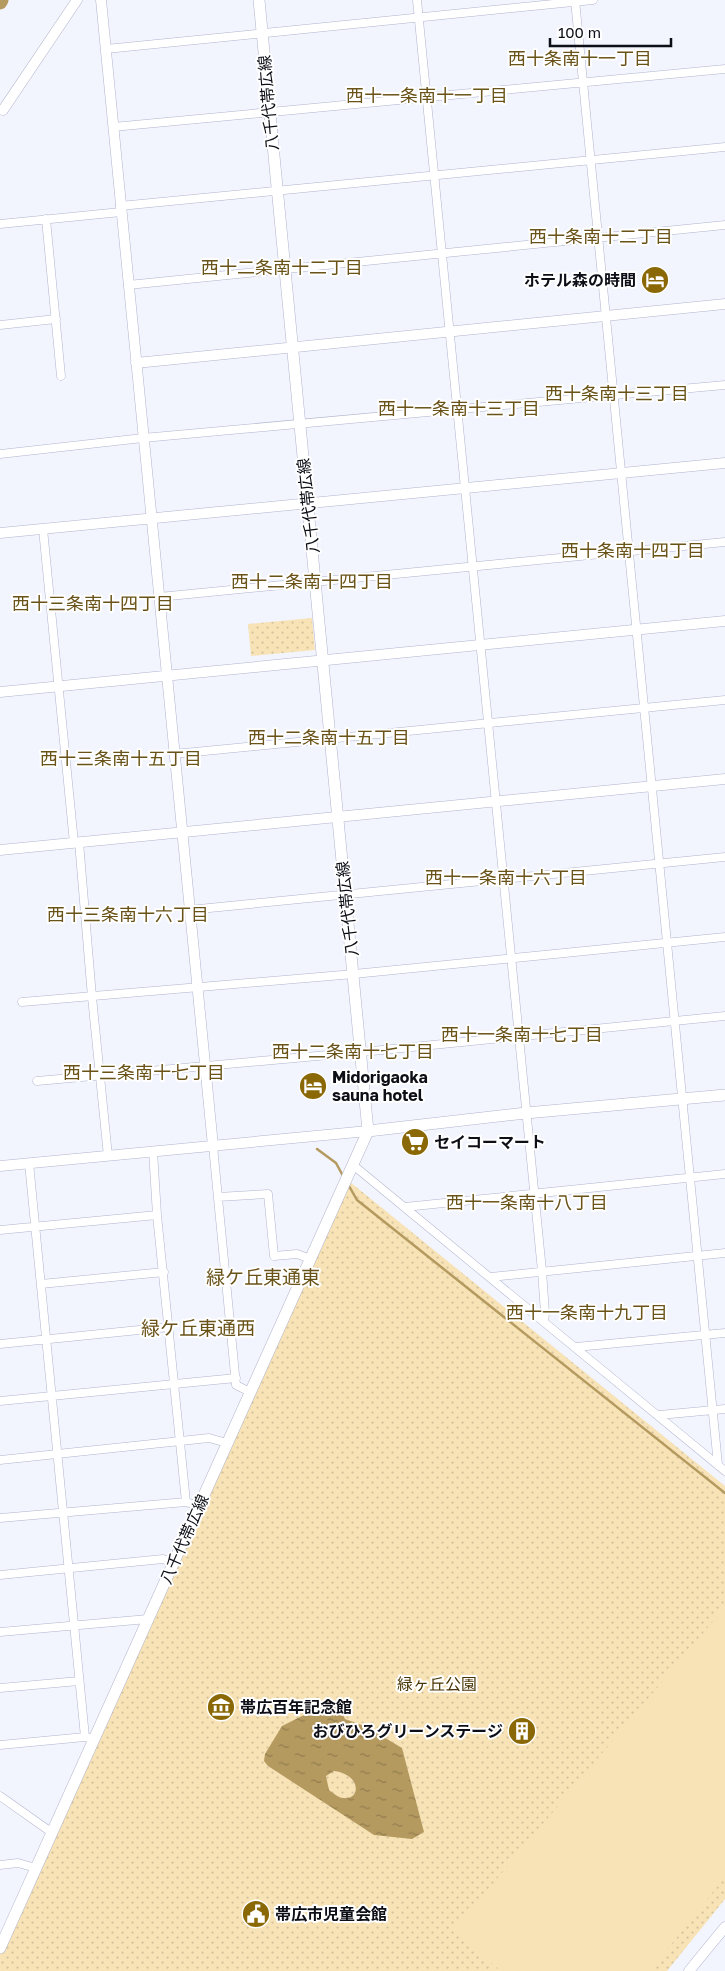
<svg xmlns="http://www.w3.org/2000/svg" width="725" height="1971" font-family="'Golos Text','Noto Sans JP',sans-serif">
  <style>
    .park { fill: url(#park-dots) }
    .pitch { fill: #f8e3b6 }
    .water { fill: url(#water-ripples); fill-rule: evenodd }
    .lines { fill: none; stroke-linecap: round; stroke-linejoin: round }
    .stream { stroke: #b59a60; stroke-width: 2.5 }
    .river { stroke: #b59a60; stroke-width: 15 }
    .minor-casing { stroke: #b1b4cc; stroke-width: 9 }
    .tertiary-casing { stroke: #b1b4cc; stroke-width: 11 }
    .secondary-casing { stroke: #b1b4cc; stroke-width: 12 }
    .minor { stroke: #fff; stroke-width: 8 }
    .tertiary { stroke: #fff; stroke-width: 10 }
    .secondary { stroke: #fff; stroke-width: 11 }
    .labels { text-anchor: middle; stroke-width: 4; stroke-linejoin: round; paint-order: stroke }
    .street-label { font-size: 16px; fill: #0d0e16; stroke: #fff }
    .poi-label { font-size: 16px; font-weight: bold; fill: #0d0e16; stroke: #fff; text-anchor: start }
    .park-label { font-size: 16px; fill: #483503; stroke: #fff }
    .neighbourhood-label { font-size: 18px; fill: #6a5319; stroke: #fff }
    .quarter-label { font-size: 19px; fill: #6a5319; stroke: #fff }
  </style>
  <defs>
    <pattern id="park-dots" width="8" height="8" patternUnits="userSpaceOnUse" patternTransform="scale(1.25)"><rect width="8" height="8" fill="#f8e3b6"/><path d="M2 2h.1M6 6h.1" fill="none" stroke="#d3c29c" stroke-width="1.8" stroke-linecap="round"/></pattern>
    <pattern id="water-ripples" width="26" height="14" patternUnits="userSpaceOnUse" patternTransform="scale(1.25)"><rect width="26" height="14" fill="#b59a60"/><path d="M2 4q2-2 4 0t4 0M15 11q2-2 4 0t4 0" fill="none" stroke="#927c4e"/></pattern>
  </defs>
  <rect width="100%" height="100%" fill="#f2f4fe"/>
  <!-- park -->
  <path class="park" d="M 312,618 L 315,650 L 251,656 L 248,624 Z
    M 350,1182 L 725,1486 L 725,1899 L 667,1971 L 0,1971 L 0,1952 Z"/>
  <!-- pitch -->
  <path class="pitch" d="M 725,1607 L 725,1877 L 650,1971 L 501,1971 L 454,1930 Z"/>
  <!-- water -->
  <path class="water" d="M 328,1703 L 341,1710 L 345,1719 L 367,1727 L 402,1748 L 424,1832 L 412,1839 L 374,1835 L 268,1766 L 264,1761 L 265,1754 L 282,1726 ZM 334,1771 C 363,1775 360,1801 343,1798 C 339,1798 333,1793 329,1790 L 326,1776 Z"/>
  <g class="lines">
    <!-- stream -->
    <path class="stream" d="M 317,1149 L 336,1163 L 343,1176
      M 349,1186 L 357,1200 L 725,1493"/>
    <!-- river -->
    <path class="river" d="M 0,2 L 1,0"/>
    <defs>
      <path id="minor" d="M 417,0 L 542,1271 L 545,1313 L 544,1322
        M 575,0 L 718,1465
        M 106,49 L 593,0
        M 113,127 L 725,69
        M 120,206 L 725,147
        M 46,219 L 61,376
        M 0,224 L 121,212
        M 128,285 L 725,225
        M 0,325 L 56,319
        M 0,454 L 143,438 L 725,385
        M 43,529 L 74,843
        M 159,597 L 725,542
        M 174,754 L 725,700
        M 79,842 L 92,997 L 108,1156
        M 189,910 L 725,857
        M 22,1002 L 354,974 L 725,937
        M 37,1081 L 362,1052 L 725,1016
        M 213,1146 L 236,1385 L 250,1392
        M 153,1151 L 157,1215 L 186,1502
        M 29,1163 L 85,1737
        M 353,1165 L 725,1471
        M 218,1197 L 268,1194 L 274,1256 L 297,1254 L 311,1259
        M 405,1207 L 725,1174
        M 0,1230 L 157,1215
        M 491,1277 L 725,1253
        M 41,1284 L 164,1272
        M 0,1344 L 169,1327
        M 576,1347 L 725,1333
        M 0,1401 L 236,1378
        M 659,1415 L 725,1409
        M 0,1460 L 209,1438 L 227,1443
        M 0,1518 L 186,1502 L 199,1506
        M 0,1575 L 163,1559 L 173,1563
        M 0,1632 L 148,1619
        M 0,1688 L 79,1681
        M 0,1745 L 85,1737 L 90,1738
        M 0,1796 L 51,1832
        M 0,1865 L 18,1863 L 36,1868"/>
      <path id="tertiary" d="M 101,0 L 213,1146
        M 3,110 L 77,0
        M 136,363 L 725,304
        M 0,533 L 725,463
        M 0,692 L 725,621
        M 0,850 L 725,779
        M 0,1166 L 368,1131
        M 689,1971 L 725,1927"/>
      <path id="secondary" d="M 368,1131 L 526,1113 L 725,1095
        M 0,1948 L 368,1131 L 259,0"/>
    </defs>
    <!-- minor casing -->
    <use href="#minor" class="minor-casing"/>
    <!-- tertiary casing -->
    <use href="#tertiary" class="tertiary-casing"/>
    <!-- secondary casing -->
    <use href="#secondary" class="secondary-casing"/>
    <!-- minor -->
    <use href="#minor" class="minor"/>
    <!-- tertiary -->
    <use href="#tertiary" class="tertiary"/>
    <!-- secondary -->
    <use href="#secondary" class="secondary"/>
  </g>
  <!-- icons -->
  <defs>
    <symbol id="hotel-disc" viewBox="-11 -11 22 22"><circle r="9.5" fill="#8a6806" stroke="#fff"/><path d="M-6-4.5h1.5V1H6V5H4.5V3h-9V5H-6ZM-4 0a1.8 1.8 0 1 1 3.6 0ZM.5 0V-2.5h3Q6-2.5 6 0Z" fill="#fff"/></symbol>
    <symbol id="supermarket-disc" viewBox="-11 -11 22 22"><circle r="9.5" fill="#8a6806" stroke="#fff"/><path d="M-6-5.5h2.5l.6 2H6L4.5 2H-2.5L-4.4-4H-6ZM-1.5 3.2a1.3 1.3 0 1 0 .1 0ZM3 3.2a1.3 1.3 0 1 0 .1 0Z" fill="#fff"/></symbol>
    <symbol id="museum-disc" viewBox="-11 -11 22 22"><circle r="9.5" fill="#8a6806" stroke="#fff"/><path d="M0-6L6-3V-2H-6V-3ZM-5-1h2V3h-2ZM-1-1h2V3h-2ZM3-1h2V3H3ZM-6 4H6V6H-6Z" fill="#fff"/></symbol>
    <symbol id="building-disc" viewBox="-11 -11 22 22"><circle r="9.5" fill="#8a6806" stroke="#fff"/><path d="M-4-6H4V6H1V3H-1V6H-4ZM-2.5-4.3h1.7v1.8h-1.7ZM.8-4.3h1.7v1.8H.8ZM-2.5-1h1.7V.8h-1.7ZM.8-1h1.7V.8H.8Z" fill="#fff"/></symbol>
    <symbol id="civic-disc" viewBox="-11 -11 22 22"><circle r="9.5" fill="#8a6806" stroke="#fff"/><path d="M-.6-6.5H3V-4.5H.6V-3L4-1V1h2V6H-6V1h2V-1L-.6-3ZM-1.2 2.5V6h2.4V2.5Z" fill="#fff"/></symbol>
  </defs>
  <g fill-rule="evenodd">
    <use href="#hotel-disc" x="639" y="264" width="32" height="32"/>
    <use href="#hotel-disc" x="297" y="1070" width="32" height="32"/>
    <use href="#supermarket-disc" x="399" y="1126" width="32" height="32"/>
    <use href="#museum-disc" x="205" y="1691" width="32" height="32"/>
    <use href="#building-disc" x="506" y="1715" width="32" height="32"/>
    <use href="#civic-disc" x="240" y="1898" width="32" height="32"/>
  </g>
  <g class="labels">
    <!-- street labels -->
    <g class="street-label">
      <text transform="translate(268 103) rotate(-95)" y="6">八千代帯広線</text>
      <text transform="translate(308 506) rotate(-96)" y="6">八千代帯広線</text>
      <text transform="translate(347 909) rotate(-96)" y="6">八千代帯広線</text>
      <text transform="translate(184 1539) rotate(-66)" y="6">八千代帯広線</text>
    </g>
    <!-- poi labels -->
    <g class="poi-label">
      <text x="636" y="286" text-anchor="end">ホテル森の時間</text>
      <text x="332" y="1083">Midorigaoka<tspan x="332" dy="18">sauna hotel</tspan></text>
      <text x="434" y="1148">セイコーマート</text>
      <text x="240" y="1713">帯広百年記念館</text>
      <text x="503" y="1737" text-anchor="end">おびひろグリーンステージ</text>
      <text x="275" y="1920">帯広市児童会館</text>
    </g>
    <!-- park labels -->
    <g class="park-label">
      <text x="437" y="1690">緑ヶ丘公園</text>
    </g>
    <!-- neighbourhood labels -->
    <g class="neighbourhood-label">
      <text x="580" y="65">西十条南十一丁目</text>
      <text x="427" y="102">西十一条南十一丁目</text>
      <text x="601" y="243">西十条南十二丁目</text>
      <text x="282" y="274">西十二条南十二丁目</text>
      <text x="617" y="400">西十条南十三丁目</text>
      <text x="459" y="415">西十一条南十三丁目</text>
      <text x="633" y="557">西十条南十四丁目</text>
      <text x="312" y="588">西十二条南十四丁目</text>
      <text x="93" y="610">西十三条南十四丁目</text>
      <text x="329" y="744">西十二条南十五丁目</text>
      <text x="121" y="765">西十三条南十五丁目</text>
      <text x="506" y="884">西十一条南十六丁目</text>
      <text x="128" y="921">西十三条南十六丁目</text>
      <text x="522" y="1041">西十一条南十七丁目</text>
      <text x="353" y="1058">西十二条南十七丁目</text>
      <text x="144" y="1079">西十三条南十七丁目</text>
      <text x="527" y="1209">西十一条南十八丁目</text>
      <text x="587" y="1319">西十一条南十九丁目</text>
    </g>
    <!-- quarter labels -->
    <g class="quarter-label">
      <text x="263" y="1284">緑ケ丘東通東</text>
      <text x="198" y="1335">緑ケ丘東通西</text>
    </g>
  </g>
  <!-- scale -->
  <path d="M550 38v8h121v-8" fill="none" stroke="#0d0e16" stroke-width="2.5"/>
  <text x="558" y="38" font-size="15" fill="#0d0e16" stroke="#ffffff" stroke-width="4" paint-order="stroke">100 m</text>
</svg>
